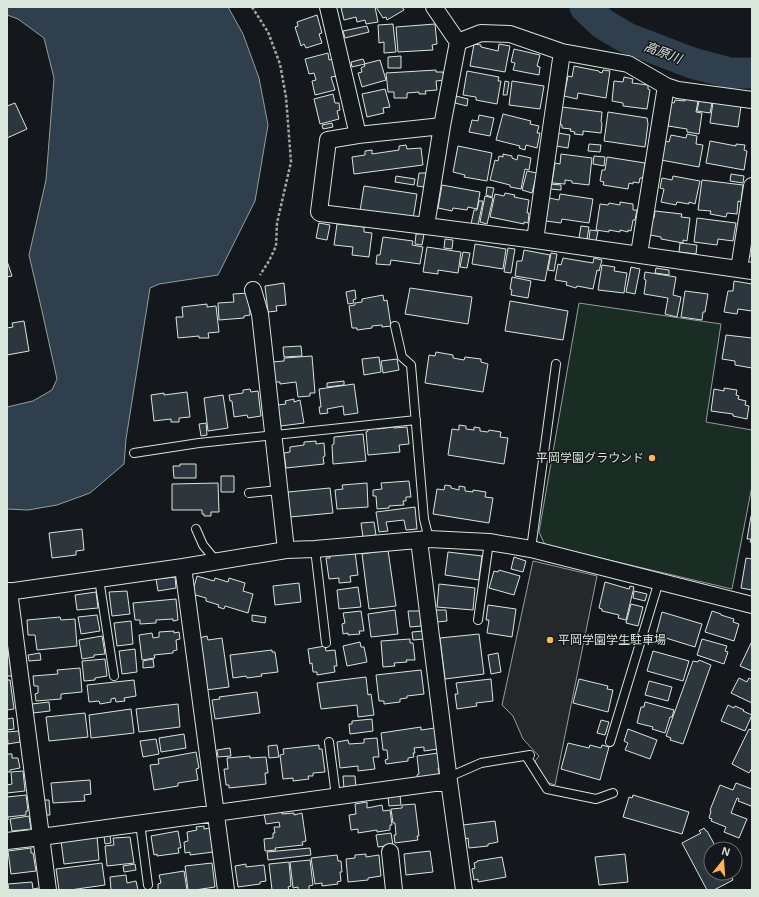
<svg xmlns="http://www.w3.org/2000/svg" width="759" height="897" font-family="Arial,'Noto Sans JP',sans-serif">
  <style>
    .green { fill: #1a2d24; stroke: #939e99 }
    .parking { fill: #24282b; stroke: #939e99 }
    .water { fill: #2f3f4d; stroke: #939e99 }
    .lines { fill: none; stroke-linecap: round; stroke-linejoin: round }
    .river { stroke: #2f3f4d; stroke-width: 31 }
    .building { fill: #2c363c; stroke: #d8e6dc }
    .service-casing { stroke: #d8e6dc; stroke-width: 10 }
    .minor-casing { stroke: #d8e6dc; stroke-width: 18 }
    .path { stroke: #9da8a2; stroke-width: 2.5; stroke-dasharray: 3 2; stroke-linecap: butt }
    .service { stroke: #14181c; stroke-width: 8 }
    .minor { stroke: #14181c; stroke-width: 16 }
    .poi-dot { fill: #ffb74d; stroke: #14181c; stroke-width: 1.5 }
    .labels { text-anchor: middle; stroke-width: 3; stroke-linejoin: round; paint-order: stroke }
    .poi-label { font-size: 12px; fill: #d8e6dc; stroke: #14181c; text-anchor: end }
    .water-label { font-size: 13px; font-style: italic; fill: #d8e6dc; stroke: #14181c }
  </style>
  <rect width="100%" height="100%" fill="#14181c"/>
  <!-- green -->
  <path class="green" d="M 579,303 L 721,324 L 706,422 L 752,430 L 752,486 L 732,589 L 545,545 L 539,532 Z"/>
  <!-- parking -->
  <path class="parking" d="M 533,561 L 597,576 L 555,785 L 546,782 L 535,761 L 539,756 L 523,739 L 513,716 L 502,705 Z"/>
  <!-- water -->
  <path class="water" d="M 7,7 L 228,7 L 243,34 L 259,78 L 268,125 L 255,201 L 218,275 L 159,284 L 150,288 L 126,439 L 124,464 L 90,493 L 57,505 L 28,510 L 7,509 L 7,407 L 33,401 L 52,390 L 57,379 L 42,311 L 29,255 L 46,180 L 54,78 L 44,38 L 18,19 L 7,15 Z"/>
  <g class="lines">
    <!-- river -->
    <path class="river" d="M 585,7 L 603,24 L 627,38 L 692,63 L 730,73 L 752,73"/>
  </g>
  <!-- building -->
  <path class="building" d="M 346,7 L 375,7 L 378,22 L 366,24 L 365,20 L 357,22 L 356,17 L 344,20 L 341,8 Z
    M 376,7 L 402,7 L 404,10 L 387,20 L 386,17 L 383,18 Z
    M 317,15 L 322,33 L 319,34 L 322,43 L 306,48 L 304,44 L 301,46 L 295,27 L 298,26 L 297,22 Z
    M 393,24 L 396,52 L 384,53 L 384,42 L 379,43 L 378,25 Z
    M 435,24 L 437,44 L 432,45 L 433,50 L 398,52 L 396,27 Z
    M 367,26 L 369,32 L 345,38 L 343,31 Z
    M 474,44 L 481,45 L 481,47 L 498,51 L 499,44 L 510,46 L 505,72 L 470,66 Z
    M 514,49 L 540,55 L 537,66 L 540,67 L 539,75 L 513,70 L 515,63 L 511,62 Z
    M 328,53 L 329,60 L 333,59 L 337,76 L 331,77 L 335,90 L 315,95 L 312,81 L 316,80 L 314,73 L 309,74 L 305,59 Z
    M 401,56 L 401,68 L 388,68 L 388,57 Z
    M 363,59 L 365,64 L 352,67 L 351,62 Z
    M 380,60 L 386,80 L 362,87 L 358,73 L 362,72 L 361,68 L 365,66 L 364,64 Z
    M 574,66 L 599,71 L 599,72 L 602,73 L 603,70 L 610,71 L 606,98 L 578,93 L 577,99 L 564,96 L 568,76 L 572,77 Z
    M 436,70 L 436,72 L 443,72 L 444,80 L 436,81 L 437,90 L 425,91 L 426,94 L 419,94 L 419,92 L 407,93 L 407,98 L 394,98 L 394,92 L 388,92 L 386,73 Z
    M 467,71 L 499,77 L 498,81 L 501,81 L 497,104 L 476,100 L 476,97 L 463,95 Z
    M 624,77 L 633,79 L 632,83 L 648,85 L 648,89 L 650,90 L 647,109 L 623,106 L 623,103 L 612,101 L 614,81 L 623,82 Z
    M 505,81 L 509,82 L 507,95 L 503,95 Z
    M 512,81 L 544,86 L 540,109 L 509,105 Z
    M 385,89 L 390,107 L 383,108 L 384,113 L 367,117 L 362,94 Z
    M 333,94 L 335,103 L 339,103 L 340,110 L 337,111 L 339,119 L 320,124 L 314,99 Z
    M 456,96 L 468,99 L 467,106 L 455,103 Z
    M 685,99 L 698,101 L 696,112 L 702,113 L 699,134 L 687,132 L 687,129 L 668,126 L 670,110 L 668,109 L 669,102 L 674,103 L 675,100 L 685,101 Z
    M 699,101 L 712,103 L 710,113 L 697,111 Z
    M 713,102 L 741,106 L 738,127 L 710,123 Z
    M 15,103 L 27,129 L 7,138 L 7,106 Z
    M 562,107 L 602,112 L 601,122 L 602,123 L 601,133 L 583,131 L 583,135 L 574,134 L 575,132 L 570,131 L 571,129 L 562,128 L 562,125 L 560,124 Z
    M 608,112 L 647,118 L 648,124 L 645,147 L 604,141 Z
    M 503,114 L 531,121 L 530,124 L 539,126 L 537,133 L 540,133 L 537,148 L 526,145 L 525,150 L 519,148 L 520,146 L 496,140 Z
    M 479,115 L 494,118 L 490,136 L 469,132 L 472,120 L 478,121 Z
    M 332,123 L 333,127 L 323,129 L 322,125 Z
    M 558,133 L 570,135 L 568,148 L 556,146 Z
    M 687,134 L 697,136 L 696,144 L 703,145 L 699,167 L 661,160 L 665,141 L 669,142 L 671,135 L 686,138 Z
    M 710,141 L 736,146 L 736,144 L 745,145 L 744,150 L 747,151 L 744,170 L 706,163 Z
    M 589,144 L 601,145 L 600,152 L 588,151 Z
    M 406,145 L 407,149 L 421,148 L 423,165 L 354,174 L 352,157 L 365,155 L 365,151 L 372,150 L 372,154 L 399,150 L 399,146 Z
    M 458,146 L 492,153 L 487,181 L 464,177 L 465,175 L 453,172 Z
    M 503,154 L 512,156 L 512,158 L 517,160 L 518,155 L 531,158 L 529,170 L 525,169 L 521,189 L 510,187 L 510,185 L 490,180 L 495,160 L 498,161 L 499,156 L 503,157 Z
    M 561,154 L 592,158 L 589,185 L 572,183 L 572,181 L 565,180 L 565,184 L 552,183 L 555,163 L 560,164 Z
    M 594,156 L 605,157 L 604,166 L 593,164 Z
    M 607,157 L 645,163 L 643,178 L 640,178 L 639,183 L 633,182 L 633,184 L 629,183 L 628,189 L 603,185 L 604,182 L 600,181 L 602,170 L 605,170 Z
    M 527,171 L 537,173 L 532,193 L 522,190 Z
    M 419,173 L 426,173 L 424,187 L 417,186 Z
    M 731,174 L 744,176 L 743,183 L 730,181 Z
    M 396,176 L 415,179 L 414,185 L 395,182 Z
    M 673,176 L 700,181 L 695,204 L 689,202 L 689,204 L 677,202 L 676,205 L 661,202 L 664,189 L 660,188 L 662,178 L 672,180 Z
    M 702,180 L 743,185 L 741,202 L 738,201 L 737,214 L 727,213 L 726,217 L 710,214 L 711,211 L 698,210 Z
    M 550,184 L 561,185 L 561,190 L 550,189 Z
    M 442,185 L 480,192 L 477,209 L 468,207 L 467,210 L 453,208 L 452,211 L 438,208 Z
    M 364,186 L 417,194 L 413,219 L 360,211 Z
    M 487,187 L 494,188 L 492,197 L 486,195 Z
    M 505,193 L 515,195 L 514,197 L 529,200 L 527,213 L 529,213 L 528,223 L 524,222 L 524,224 L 490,217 L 495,194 L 504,196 Z
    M 560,194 L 593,199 L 589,223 L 562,219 L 561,223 L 546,221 L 549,198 L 559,200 Z
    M 485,196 L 493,198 L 487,224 L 480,222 Z
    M 479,201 L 483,201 L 478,225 L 471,224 L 474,210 L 477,210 Z
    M 620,202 L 633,204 L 633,210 L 637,210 L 635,220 L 633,220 L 631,231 L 628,230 L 628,232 L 620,230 L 620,232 L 609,230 L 609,232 L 596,230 L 600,204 L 608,205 L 609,203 L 620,205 Z
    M 655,211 L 682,214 L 681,217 L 690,218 L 687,241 L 683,240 L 683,243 L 661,239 L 661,237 L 650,235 L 652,218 L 654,218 Z
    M 697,218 L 736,223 L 733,241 L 718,239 L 717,245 L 694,242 Z
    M 319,223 L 330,225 L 327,240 L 316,238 Z
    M 337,224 L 364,227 L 364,232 L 372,233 L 369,257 L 352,255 L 353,247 L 334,245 Z
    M 581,226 L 589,227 L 587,239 L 579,238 Z
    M 590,230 L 598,231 L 596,241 L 589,240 Z
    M 416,234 L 424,234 L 422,245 L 415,244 Z
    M 752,235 L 752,256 L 748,256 Z
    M 383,237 L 413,241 L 412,245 L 423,247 L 420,264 L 391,260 L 390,265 L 376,264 L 377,255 L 380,255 Z
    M 445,239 L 453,240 L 452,249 L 444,248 Z
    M 680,243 L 697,245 L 696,254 L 679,252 Z
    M 475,244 L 506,249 L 503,269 L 472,264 Z
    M 427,247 L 461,252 L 458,273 L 438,270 L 438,274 L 423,272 Z
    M 508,248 L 515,249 L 511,273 L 504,272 Z
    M 524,250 L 550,255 L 545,281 L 515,276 L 517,261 L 522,261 Z
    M 463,252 L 470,253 L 467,268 L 460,267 Z
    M 551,253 L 557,254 L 554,271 L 548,270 Z
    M 563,258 L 593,263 L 594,258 L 602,260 L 599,271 L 597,270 L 593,289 L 577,286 L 576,288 L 566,285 L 567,282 L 555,280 L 558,264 L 561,265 Z
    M 7,261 L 12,276 L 7,277 Z
    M 602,265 L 615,267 L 614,271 L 627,273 L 624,293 L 598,290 Z
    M 631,267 L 640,269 L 635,294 L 626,292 Z
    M 656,268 L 669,270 L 669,275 L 655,273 Z
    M 645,272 L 676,277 L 673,295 L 681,297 L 677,317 L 665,314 L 668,298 L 644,294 L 646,280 L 644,279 Z
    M 512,277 L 531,281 L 528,298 L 511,295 L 512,290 L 510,289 Z
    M 734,281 L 752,284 L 752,311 L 738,309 L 737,314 L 724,312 L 728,291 L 733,291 Z
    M 284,283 L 286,305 L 276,306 L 277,311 L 268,312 L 265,286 Z
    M 410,288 L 472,297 L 468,324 L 405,314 Z
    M 355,290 L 356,299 L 353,300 L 354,303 L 348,304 L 346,292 Z
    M 685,291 L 708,294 L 705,312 L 703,312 L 702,320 L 681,317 Z
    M 249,293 L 250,315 L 244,316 L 244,318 L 219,320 L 218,303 L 234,302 L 233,294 Z
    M 383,295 L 384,301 L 387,300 L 391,326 L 382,327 L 382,325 L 372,326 L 372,328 L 357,330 L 357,328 L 352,328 L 349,306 L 355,305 L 355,303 L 362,302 L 362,299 Z
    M 510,301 L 568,311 L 563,340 L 505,331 Z
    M 207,304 L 207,307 L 216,306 L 219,332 L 208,333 L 209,338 L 199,338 L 199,336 L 178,338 L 176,317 L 183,317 L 182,307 Z
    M 24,321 L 29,351 L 7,355 L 7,328 L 13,327 L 12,323 Z
    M 726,335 L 752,338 L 752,368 L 735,365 L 735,361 L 722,359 Z
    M 301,346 L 302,356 L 284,357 L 283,347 Z
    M 436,352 L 453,355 L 453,358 L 464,360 L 465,357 L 481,359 L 481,362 L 488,364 L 483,392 L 425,383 L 429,355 L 435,356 Z
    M 312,356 L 315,393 L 310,393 L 310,396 L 298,397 L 296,382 L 280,384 L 280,382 L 274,382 L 272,362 L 284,361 L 284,358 Z
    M 379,357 L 381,372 L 364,375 L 362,359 Z
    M 397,359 L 399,370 L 383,373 L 381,361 Z
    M 344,381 L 344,385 L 327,387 L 327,383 Z
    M 354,384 L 358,413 L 344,415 L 343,406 L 327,409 L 328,413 L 320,414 L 319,407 L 321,407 L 319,389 Z
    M 724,388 L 737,390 L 736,395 L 739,396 L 738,399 L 746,401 L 745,405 L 749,406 L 747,419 L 733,416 L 733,414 L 711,411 L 714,389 L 724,391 Z
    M 250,389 L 251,392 L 258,391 L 261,416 L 248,418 L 247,415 L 234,417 L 232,401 L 230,401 L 229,395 L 243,393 L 243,390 Z
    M 187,392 L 190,417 L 179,418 L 179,422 L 171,422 L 171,419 L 154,421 L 151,395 L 164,393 L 164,395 Z
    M 223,395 L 228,428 L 208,431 L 204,398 Z
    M 294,399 L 294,402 L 300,400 L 304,423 L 281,426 L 277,405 L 286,404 L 285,401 Z
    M 206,423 L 207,435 L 201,436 L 199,424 Z
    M 459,425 L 466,426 L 466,429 L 474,430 L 474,427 L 480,428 L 480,431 L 488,432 L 489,430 L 501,432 L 500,437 L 508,438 L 504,464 L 448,455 L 452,429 L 459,430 Z
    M 368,427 L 377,427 L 377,429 L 394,427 L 394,428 L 407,427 L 409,444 L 399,445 L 400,452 L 368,455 L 366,432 L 368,431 Z
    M 363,434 L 366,461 L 333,464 L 332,445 L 334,444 L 334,437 Z
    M 316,441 L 316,444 L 324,443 L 325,456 L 323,457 L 324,464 L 286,468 L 284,453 L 290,452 L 290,447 L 304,445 L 304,442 Z
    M 180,464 L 196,464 L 196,478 L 174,478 L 173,466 L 180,466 Z
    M 221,476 L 234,476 L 234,492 L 221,492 Z
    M 409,481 L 411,497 L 406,497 L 406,501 L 403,501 L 404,505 L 389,506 L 389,508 L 377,509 L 376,496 L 373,496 L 373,490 L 382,489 L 381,483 Z
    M 218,483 L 219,512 L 211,512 L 211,516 L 204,516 L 204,514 L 202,514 L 202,510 L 172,510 L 172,484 Z
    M 367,483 L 368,507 L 337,509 L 335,490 L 343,489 L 342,485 Z
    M 445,485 L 451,486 L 451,488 L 459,490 L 459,486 L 465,487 L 465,491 L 473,492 L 473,490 L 486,492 L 485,497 L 493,498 L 489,523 L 433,514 L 437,489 L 444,490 Z
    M 330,488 L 333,513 L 290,517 L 288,492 Z
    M 415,507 L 417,529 L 406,530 L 404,520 L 386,522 L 388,531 L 379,532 L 376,512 Z
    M 751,516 L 752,516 L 752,543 L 750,542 L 751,539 L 747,539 Z
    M 374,522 L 376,535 L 363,537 L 361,523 Z
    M 82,529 L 84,550 L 76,551 L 76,555 L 52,558 L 49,533 Z
    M 388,550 L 396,606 L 369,609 L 362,554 Z
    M 355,552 L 358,575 L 350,576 L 351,582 L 339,583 L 339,578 L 329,579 L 326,558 L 330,558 L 330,555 Z
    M 448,552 L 482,556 L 479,580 L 445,575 Z
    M 514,557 L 526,561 L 523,572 L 511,569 Z
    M 746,558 L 752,559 L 752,590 L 741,588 Z
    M 499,570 L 520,576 L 514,595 L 489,588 L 494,571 L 498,572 Z
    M 197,576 L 214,581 L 215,578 L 228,582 L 229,578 L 245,583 L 243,591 L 253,594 L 248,613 L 225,606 L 224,609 L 218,607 L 219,605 L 206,601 L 206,598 L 192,594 Z
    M 175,577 L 176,588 L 158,591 L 156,579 Z
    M 605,582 L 629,589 L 630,586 L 634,587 L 626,620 L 618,618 L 619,615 L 602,611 L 602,609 L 599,608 Z
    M 299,583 L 301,602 L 275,605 L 273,586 Z
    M 439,584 L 475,588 L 473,610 L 437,607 Z
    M 358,587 L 361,607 L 339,609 L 337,590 Z
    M 127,591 L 130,614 L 112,616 L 109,592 Z
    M 634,591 L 647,594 L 645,601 L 633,598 Z
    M 96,592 L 98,608 L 77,610 L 75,595 Z
    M 176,599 L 178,620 L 173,621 L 173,619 L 156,620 L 156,623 L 140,624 L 140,620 L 135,620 L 133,603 Z
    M 631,604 L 643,607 L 638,626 L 626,623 Z
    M 488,605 L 516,609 L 512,637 L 487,633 L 489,620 L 486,620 Z
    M 395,610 L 398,634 L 371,637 L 368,614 Z
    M 436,610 L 446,610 L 447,621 L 437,622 Z
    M 361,611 L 364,631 L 359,631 L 360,634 L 348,635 L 348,633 L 343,634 L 342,624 L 345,623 L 343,613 Z
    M 408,611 L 420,611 L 421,626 L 410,627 Z
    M 712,611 L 721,614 L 721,615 L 734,619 L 733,622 L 739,624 L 734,641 L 705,632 Z
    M 662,612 L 702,624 L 695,647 L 656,635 Z
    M 97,615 L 100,631 L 81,634 L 78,617 Z
    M 252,615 L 266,617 L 265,623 L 252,621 Z
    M 60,617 L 61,620 L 75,619 L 77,646 L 37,650 L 35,635 L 28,635 L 27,620 Z
    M 131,621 L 133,644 L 117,646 L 114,623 Z
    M 174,631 L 174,633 L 179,632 L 180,639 L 176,640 L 177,650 L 173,651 L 173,653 L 154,655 L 155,658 L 142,660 L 139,635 L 152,633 L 153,638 L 159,637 L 159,632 Z
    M 423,631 L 424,639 L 413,640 L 412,632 Z
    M 479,634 L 484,674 L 445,679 L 440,638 Z
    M 102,636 L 105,654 L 94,655 L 94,657 L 82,659 L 79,640 Z
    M 207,636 L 208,640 L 222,638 L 229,687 L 206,690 L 199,638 Z
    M 410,639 L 410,643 L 413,643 L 415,660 L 406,660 L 407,662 L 394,663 L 395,666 L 383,667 L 381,641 Z
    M 702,639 L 727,646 L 725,651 L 728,652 L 724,664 L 697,655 Z
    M 752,641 L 752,671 L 740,666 Z
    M 360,642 L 361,647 L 364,647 L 367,662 L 347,666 L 343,646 Z
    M 325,646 L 326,651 L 335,650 L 337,666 L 334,666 L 335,672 L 317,675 L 317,672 L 313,672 L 312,663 L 310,664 L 308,649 Z
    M 7,649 L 8,649 L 12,676 L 7,676 Z
    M 135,649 L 137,672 L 122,674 L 119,651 Z
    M 272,650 L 272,652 L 275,652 L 278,672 L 261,674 L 262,676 L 247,678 L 246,676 L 233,678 L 230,655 Z
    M 653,651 L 689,661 L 683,681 L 647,671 Z
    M 40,653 L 41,660 L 29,661 L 28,655 Z
    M 498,653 L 501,672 L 491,674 L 488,655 Z
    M 105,659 L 107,676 L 95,678 L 95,680 L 84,681 L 82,661 Z
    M 153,659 L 154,667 L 143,668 L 143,661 Z
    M 699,660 L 711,665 L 683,744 L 670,740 L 671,738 L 666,736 L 693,661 L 698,662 Z
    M 80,668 L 82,692 L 61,694 L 61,699 L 36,701 L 35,694 L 38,693 L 38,686 L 34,686 L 33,676 L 58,674 L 57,670 Z
    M 421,670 L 424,694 L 407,696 L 407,698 L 400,699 L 400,702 L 384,704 L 384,701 L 379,701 L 376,675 Z
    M 366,677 L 368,695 L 371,694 L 374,715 L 358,717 L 357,705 L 321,709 L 317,683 Z
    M 739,678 L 747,682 L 749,678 L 752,680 L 752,703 L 731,693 Z
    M 491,679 L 493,701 L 476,703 L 477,706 L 457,709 L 455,694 L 458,694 L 456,683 Z
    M 579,679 L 608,686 L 607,689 L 613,690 L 608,712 L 573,703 Z
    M 7,680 L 10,680 L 14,709 L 7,710 Z
    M 134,680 L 136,696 L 124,698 L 125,701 L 116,702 L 115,698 L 111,699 L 111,702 L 100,704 L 99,701 L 89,702 L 87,685 Z
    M 649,681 L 672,687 L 668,701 L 645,695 Z
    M 257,692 L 260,713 L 215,719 L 212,700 L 220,699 L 219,697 Z
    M 49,702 L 50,711 L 33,713 L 32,704 Z
    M 645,702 L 674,710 L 672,717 L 670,717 L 665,733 L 652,729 L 653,727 L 637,723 L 641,707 L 644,707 Z
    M 178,704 L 180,727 L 139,732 L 136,709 Z
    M 728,705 L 734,708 L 735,706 L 744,710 L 743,711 L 752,715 L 745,731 L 721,721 Z
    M 131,709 L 134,733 L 91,738 L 89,715 Z
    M 85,713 L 88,737 L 49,741 L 46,717 Z
    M 13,718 L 14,729 L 7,730 L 7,719 Z
    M 372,719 L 373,731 L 350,734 L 349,724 L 352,724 L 352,721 Z
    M 601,720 L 609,722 L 605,735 L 597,733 Z
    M 421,727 L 421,730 L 435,728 L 438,749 L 424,751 L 424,747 L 414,748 L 415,753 L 413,753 L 414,757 L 408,758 L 408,761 L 386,764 L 385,760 L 388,759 L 387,750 L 383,750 L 381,733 Z
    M 628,729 L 657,740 L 650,759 L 625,750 L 628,743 L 624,741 Z
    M 749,729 L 752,730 L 752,768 L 749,773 L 732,764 Z
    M 19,731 L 20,742 L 8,744 L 7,732 Z
    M 184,734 L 186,748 L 161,752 L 159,738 Z
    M 377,738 L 379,757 L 373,757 L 375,769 L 358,771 L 358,766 L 340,768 L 337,742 L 348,740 L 349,744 L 364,743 L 364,739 Z
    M 156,739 L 159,754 L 143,757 L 140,741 Z
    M 568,743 L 589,748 L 590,745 L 601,748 L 602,745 L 609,747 L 600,780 L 561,769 Z
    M 277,745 L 279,757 L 269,758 L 268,746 Z
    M 319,745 L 319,749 L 322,749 L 325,772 L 313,773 L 313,776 L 308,776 L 309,779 L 293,781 L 293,778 L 283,779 L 280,755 L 284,754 L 283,749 Z
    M 230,748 L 231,756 L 218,757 L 217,750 Z
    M 196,752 L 199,768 L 196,769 L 198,780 L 178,783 L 178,786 L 154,790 L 150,765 L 159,764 L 158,759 Z
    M 438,753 L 440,768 L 438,768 L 440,777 L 418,780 L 417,775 L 419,774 L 417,756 Z
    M 7,754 L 12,754 L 12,758 L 18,758 L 20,768 L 10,770 L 10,772 L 7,772 Z
    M 250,756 L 250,758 L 266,757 L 268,773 L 265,773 L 266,784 L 229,788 L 229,785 L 226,785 L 224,769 L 228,769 L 227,758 Z
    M 23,771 L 25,791 L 7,793 L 7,785 L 12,784 L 11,772 Z
    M 343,776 L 355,776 L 356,788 L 344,789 Z
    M 90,780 L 91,794 L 84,795 L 85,801 L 53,803 L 51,783 Z
    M 736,783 L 752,789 L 752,803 L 751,806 L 738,801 L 739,799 L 737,798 L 731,813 L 747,819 L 739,838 L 724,832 L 726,827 L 711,821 L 712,819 L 709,818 L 711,811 L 710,810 L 720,785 L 733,790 Z
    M 26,795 L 28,811 L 26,811 L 26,815 L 8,817 L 8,820 L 7,820 L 7,797 Z
    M 400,795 L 401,805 L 389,806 L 388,797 Z
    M 633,795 L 689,812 L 682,834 L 623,817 L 629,797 L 632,798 Z
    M 44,800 L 49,800 L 50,815 L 45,815 Z
    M 367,802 L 367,808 L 382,805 L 383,811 L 390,810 L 392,825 L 390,825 L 390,830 L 377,832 L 377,830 L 358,833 L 358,829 L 351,830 L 349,815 L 356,814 L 355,804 Z
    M 415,804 L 419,836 L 417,836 L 418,840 L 395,843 L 394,835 L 396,835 L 395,823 L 393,823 L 391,809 L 402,808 L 402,805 Z
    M 282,812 L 282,814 L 294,813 L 294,815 L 302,813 L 306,841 L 302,842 L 303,845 L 275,848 L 276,850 L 265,851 L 264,839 L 273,838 L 273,833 L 275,833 L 274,827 L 280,827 L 279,822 L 266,824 L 264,814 Z
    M 29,816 L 31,829 L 12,831 L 10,819 Z
    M 495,821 L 498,842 L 488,844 L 488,846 L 469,848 L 468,838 L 465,839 L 463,825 Z
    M 204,826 L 204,829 L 210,828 L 213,852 L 190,855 L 190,852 L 185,853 L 184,842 L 188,841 L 187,832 L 197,830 L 196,827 Z
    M 704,828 L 706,831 L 707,831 L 717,849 L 711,849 L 711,873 L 730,873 L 733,880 L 714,890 L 707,890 L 682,843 L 701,833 L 699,831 Z
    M 178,831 L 181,848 L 178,848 L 179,853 L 157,856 L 157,854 L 154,855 L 151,836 Z
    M 391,833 L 393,845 L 378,847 L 376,835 Z
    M 110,835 L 111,843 L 105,844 L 104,836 Z
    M 97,836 L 99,860 L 64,864 L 61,841 Z
    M 130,837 L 134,863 L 107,866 L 105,846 L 114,845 L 113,838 Z
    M 31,848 L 31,853 L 33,853 L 36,871 L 11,874 L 8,851 Z
    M 310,848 L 311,855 L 268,860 L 267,852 Z
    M 430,851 L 433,872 L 406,875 L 404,854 Z
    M 366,854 L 366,857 L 379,855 L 381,876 L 368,878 L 368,880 L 348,882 L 346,859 L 355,858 L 355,855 Z
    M 625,854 L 628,882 L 599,885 L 595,857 Z
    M 337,855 L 338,861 L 341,861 L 342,872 L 340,872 L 341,881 L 337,882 L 338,884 L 322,886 L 322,883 L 315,884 L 311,858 Z
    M 502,857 L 506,877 L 478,882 L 478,879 L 474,880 L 472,869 L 475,868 L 474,863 L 477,862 L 477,861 Z
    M 310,860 L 313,885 L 309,886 L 309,890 L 298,890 L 298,887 L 293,888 L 290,862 Z
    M 289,862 L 291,886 L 288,887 L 289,890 L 272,890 L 269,864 Z
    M 102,863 L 105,885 L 70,890 L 59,890 L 56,869 Z
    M 212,863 L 215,887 L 195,890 L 188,890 L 185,866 Z
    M 135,864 L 136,870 L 124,872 L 123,866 Z
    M 246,864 L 246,867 L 264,865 L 266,881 L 260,882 L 260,884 L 238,887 L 235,866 Z
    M 184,871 L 187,890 L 158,890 L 158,884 L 161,883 L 159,875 Z
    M 126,875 L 127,883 L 136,881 L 138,890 L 111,890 L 110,877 Z
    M 32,882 L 33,889 L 38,888 L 38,890 L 9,890 L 8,884 Z"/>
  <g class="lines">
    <defs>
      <path id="service" d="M 395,326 L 402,357 L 411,365 L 424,519 L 429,539
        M 134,453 L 199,443 L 416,420
        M 249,493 L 279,490
        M 196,529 L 203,545 L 216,561
        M 315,549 L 326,643
        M 531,549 L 556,364
        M 99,579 L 114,676
        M 478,620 L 489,542
        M 329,742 L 336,796
        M 610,742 L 659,581
        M 526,756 L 547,789 L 596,799 L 613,793
        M 449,777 L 481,763 L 530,755
        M 140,823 L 148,885"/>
      <path id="minor" d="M 328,7 L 358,135
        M 434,7 L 458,42 L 481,33 L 510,34 L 562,52 L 628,64 L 666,86 L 678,90 L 752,100
        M 458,42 L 442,126 L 426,226 L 535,240 L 752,271
        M 426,226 L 320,213 L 319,212 L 328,140 L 358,135 L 442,126
        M 535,240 L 562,52
        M 639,254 L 666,86
        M 739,269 L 752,186
        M 253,290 L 260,314 L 286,550
        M 419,540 L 449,781 L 464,890
        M 183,567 L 226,890
        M 9,591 L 48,890
        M 7,592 L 183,567 L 286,550 L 315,549 L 429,539 L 489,542 L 531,549 L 752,605
        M 7,841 L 41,837 L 449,781
        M 390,852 L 394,890"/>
    </defs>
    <!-- service casing -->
    <use href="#service" class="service-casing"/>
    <!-- minor casing -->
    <use href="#minor" class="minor-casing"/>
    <!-- path -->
    <path class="path" d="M 252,7 L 268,32 L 280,64 L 286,97 L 291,162 L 277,223 L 276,246 L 269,261 L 260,275"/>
    <!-- service -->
    <use href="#service" class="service"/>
    <!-- minor -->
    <use href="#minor" class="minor"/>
  </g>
  <!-- markers -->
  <g class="poi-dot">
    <circle cx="652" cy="458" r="4"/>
    <circle cx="550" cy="640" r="4"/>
  </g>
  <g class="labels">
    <!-- poi labels -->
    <g class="poi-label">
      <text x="644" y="462">平岡学園グラウンド</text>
      <text x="558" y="644" text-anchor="start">平岡学園学生駐車場</text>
    </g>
    <!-- water labels -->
    <g class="water-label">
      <text transform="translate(663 52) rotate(21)" y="5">高原川</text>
    </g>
  </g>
  <!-- border -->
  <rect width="759" height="897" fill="none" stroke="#d8e6dc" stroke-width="16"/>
  <!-- north arrow -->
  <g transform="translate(723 861) rotate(17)"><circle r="19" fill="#14181c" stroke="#626a69"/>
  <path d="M0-3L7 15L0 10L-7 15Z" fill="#ffb74d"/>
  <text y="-6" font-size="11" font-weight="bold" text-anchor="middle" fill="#d8e6dc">N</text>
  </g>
</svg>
